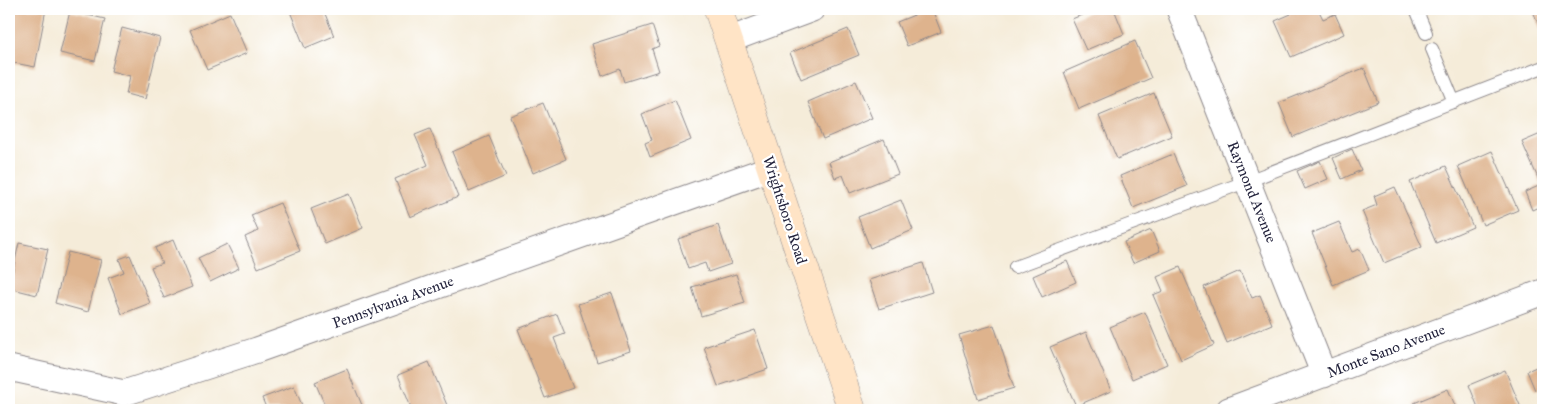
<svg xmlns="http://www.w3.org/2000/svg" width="1552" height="419" font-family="'IM FELL Great Primer',serif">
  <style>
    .building { fill: #deb38d }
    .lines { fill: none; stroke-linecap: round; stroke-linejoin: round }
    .lane-casing { stroke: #8c878a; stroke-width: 14 }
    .street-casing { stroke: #8c878a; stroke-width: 27 }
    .secondary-casing { stroke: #8c878a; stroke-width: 29 }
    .lane { stroke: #fff; stroke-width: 12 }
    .street { stroke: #fff; stroke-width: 25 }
    .secondary { stroke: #ffe4c6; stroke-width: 28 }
    .labels { text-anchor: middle; stroke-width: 4.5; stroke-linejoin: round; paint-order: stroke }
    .street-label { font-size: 15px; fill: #22223b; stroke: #fff }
  </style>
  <rect width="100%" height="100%" fill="#fff"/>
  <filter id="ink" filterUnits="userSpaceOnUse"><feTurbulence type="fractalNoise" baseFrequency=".02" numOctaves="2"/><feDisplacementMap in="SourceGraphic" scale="10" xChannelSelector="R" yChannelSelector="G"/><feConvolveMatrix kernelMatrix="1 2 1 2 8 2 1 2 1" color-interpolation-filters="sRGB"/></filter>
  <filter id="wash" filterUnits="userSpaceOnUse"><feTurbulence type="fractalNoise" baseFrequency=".0096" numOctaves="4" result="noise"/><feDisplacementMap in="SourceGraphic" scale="20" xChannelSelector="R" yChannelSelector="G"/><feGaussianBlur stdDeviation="1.12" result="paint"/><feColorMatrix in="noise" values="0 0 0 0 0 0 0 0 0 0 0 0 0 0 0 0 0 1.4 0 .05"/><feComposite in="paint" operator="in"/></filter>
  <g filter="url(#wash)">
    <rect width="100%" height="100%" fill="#f5ecd9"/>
    <g id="blocks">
      <!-- building -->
      <path class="building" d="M 9,9 L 46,9 L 35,67 L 9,62 Z
        M 289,9 L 323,9 L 334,36 L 305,48 Z
        M 929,9 L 932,9 L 941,32 L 907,46 L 897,22 Z
        M 1096,9 L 1114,9 L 1124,34 L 1086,50 L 1072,19 Z
        M 1289,9 L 1318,9 L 1323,19 L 1335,14 L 1344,34 L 1291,57 L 1275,21 L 1291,14 Z
        M 1532,9 L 1543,9 L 1543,35 Z
        M 70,11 L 105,19 L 95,61 L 60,53 Z
        M 230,13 L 247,53 L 207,70 L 190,30 Z
        M 652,25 L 659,46 L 652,49 L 659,71 L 624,82 L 620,69 L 602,76 L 592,44 Z
        M 122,28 L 160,38 L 145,99 L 126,94 L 130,76 L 111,71 Z
        M 848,29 L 859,55 L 801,79 L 790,53 Z
        M 1135,41 L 1151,78 L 1079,109 L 1064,72 Z
        M 1364,68 L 1378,102 L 1293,137 L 1279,103 Z
        M 856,81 L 872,118 L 823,139 L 808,102 Z
        M 1154,93 L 1172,136 L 1117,159 L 1099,116 Z
        M 675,100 L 691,140 L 650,157 L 645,143 L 652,140 L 642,114 Z
        M 543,103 L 566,159 L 533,173 L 510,116 Z
        M 430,129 L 458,197 L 410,217 L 395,179 L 428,165 L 415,135 Z
        M 1543,133 L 1543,205 L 1532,210 L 1525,192 L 1541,185 L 1522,142 Z
        M 489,136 L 506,176 L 469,192 L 452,152 Z
        M 884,139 L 898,174 L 850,193 L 843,175 L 835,178 L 829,162 Z
        M 1352,149 L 1361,170 L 1342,179 L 1333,158 Z
        M 1492,151 L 1518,210 L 1483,225 L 1458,166 Z
        M 1173,154 L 1187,186 L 1133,208 L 1120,176 Z
        M 1320,161 L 1328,179 L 1305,189 L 1297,171 Z
        M 1446,166 L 1473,227 L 1436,243 L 1410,182 Z
        M 1395,187 L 1422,247 L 1384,263 L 1362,211 L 1377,205 L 1374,196 Z
        M 349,194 L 363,228 L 325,244 L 311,209 Z
        M 901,200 L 913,230 L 870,248 L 858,217 Z
        M 280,203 L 300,251 L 258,268 L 245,237 L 258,231 L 251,215 Z
        M 1339,222 L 1352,252 L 1360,249 L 1369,270 L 1333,285 L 1312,233 Z
        M 718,225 L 731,264 L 708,272 L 705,263 L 688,269 L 678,239 Z
        M 1151,230 L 1160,251 L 1133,263 L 1124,242 Z
        M 173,240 L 192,287 L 164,298 L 151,267 L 162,263 L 155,248 Z
        M 19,243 L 48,249 L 37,295 L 9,288 Z
        M 227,244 L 239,268 L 210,282 L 198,258 Z
        M 68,252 L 101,260 L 88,312 L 55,303 Z
        M 130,255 L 150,303 L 122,314 L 108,278 L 124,272 L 119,259 Z
        M 1067,261 L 1076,282 L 1042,297 L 1033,276 Z
        M 923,263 L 932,292 L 879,309 L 869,280 Z
        M 1180,267 L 1214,345 L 1181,360 L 1153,295 L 1163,291 L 1157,277 Z
        M 1240,271 L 1252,298 L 1260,295 L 1272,324 L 1227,343 L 1204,287 Z
        M 736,274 L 745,303 L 701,316 L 692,287 Z
        M 612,293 L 631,351 L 597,362 L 578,304 Z
        M 1145,312 L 1167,364 L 1132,379 L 1110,327 Z
        M 557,314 L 565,334 L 554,338 L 573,388 L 545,398 L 518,329 Z
        M 994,325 L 1014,388 L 978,399 L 959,335 Z
        M 755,330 L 768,369 L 718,386 L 704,347 Z
        M 1086,332 L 1111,391 L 1076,406 L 1050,347 Z
        M 429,362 L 449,410 L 412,410 L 398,375 Z
        M 1543,364 L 1543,394 L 1540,388 L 1535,390 L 1527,371 Z
        M 347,369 L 364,410 L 344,410 L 343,408 L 327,410 L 315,382 Z
        M 1505,370 L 1522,410 L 1479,410 L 1469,385 Z
        M 294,386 L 304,410 L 267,410 L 262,398 Z
        M 1448,389 L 1457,410 L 1417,410 L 1414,403 Z"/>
    </g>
  </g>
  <g filter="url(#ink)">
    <use href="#blocks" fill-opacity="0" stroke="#8c878a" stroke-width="1"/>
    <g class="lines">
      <defs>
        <path id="lane" d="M 1416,9 L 1426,33
          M 1432,49 L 1454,102
          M 1015,267 L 1248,181 L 1543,67"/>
        <path id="street" d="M 1179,9 L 1324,375
          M 729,40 L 812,9
          M 9,368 L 124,393 L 257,350 L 771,168
          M 1229,410 L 1543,292"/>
        <path id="secondary" d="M 718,9 L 852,410"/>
      </defs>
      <!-- lane casing -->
      <use href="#lane" class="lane-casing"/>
      <!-- street casing -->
      <use href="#street" class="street-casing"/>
      <!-- secondary casing -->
      <use href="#secondary" class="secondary-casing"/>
      <!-- lane -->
      <use href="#lane" class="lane"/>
      <!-- street -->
      <use href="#street" class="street"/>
      <!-- secondary -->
      <use href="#secondary" class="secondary"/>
    </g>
  </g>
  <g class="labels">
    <!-- street labels -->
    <g class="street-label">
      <text transform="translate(1252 192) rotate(68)" y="5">Raymond Avenue</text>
      <text transform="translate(785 210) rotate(72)" y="5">Wrightsboro Road</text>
      <text transform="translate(393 302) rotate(-20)" y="5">Pennsylvania Avenue</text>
      <text transform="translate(1386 351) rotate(-21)" y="5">Monte Sano Avenue</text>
    </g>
  </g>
  <!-- margin -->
  <rect width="1552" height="419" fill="none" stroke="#fff" stroke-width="30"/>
</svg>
